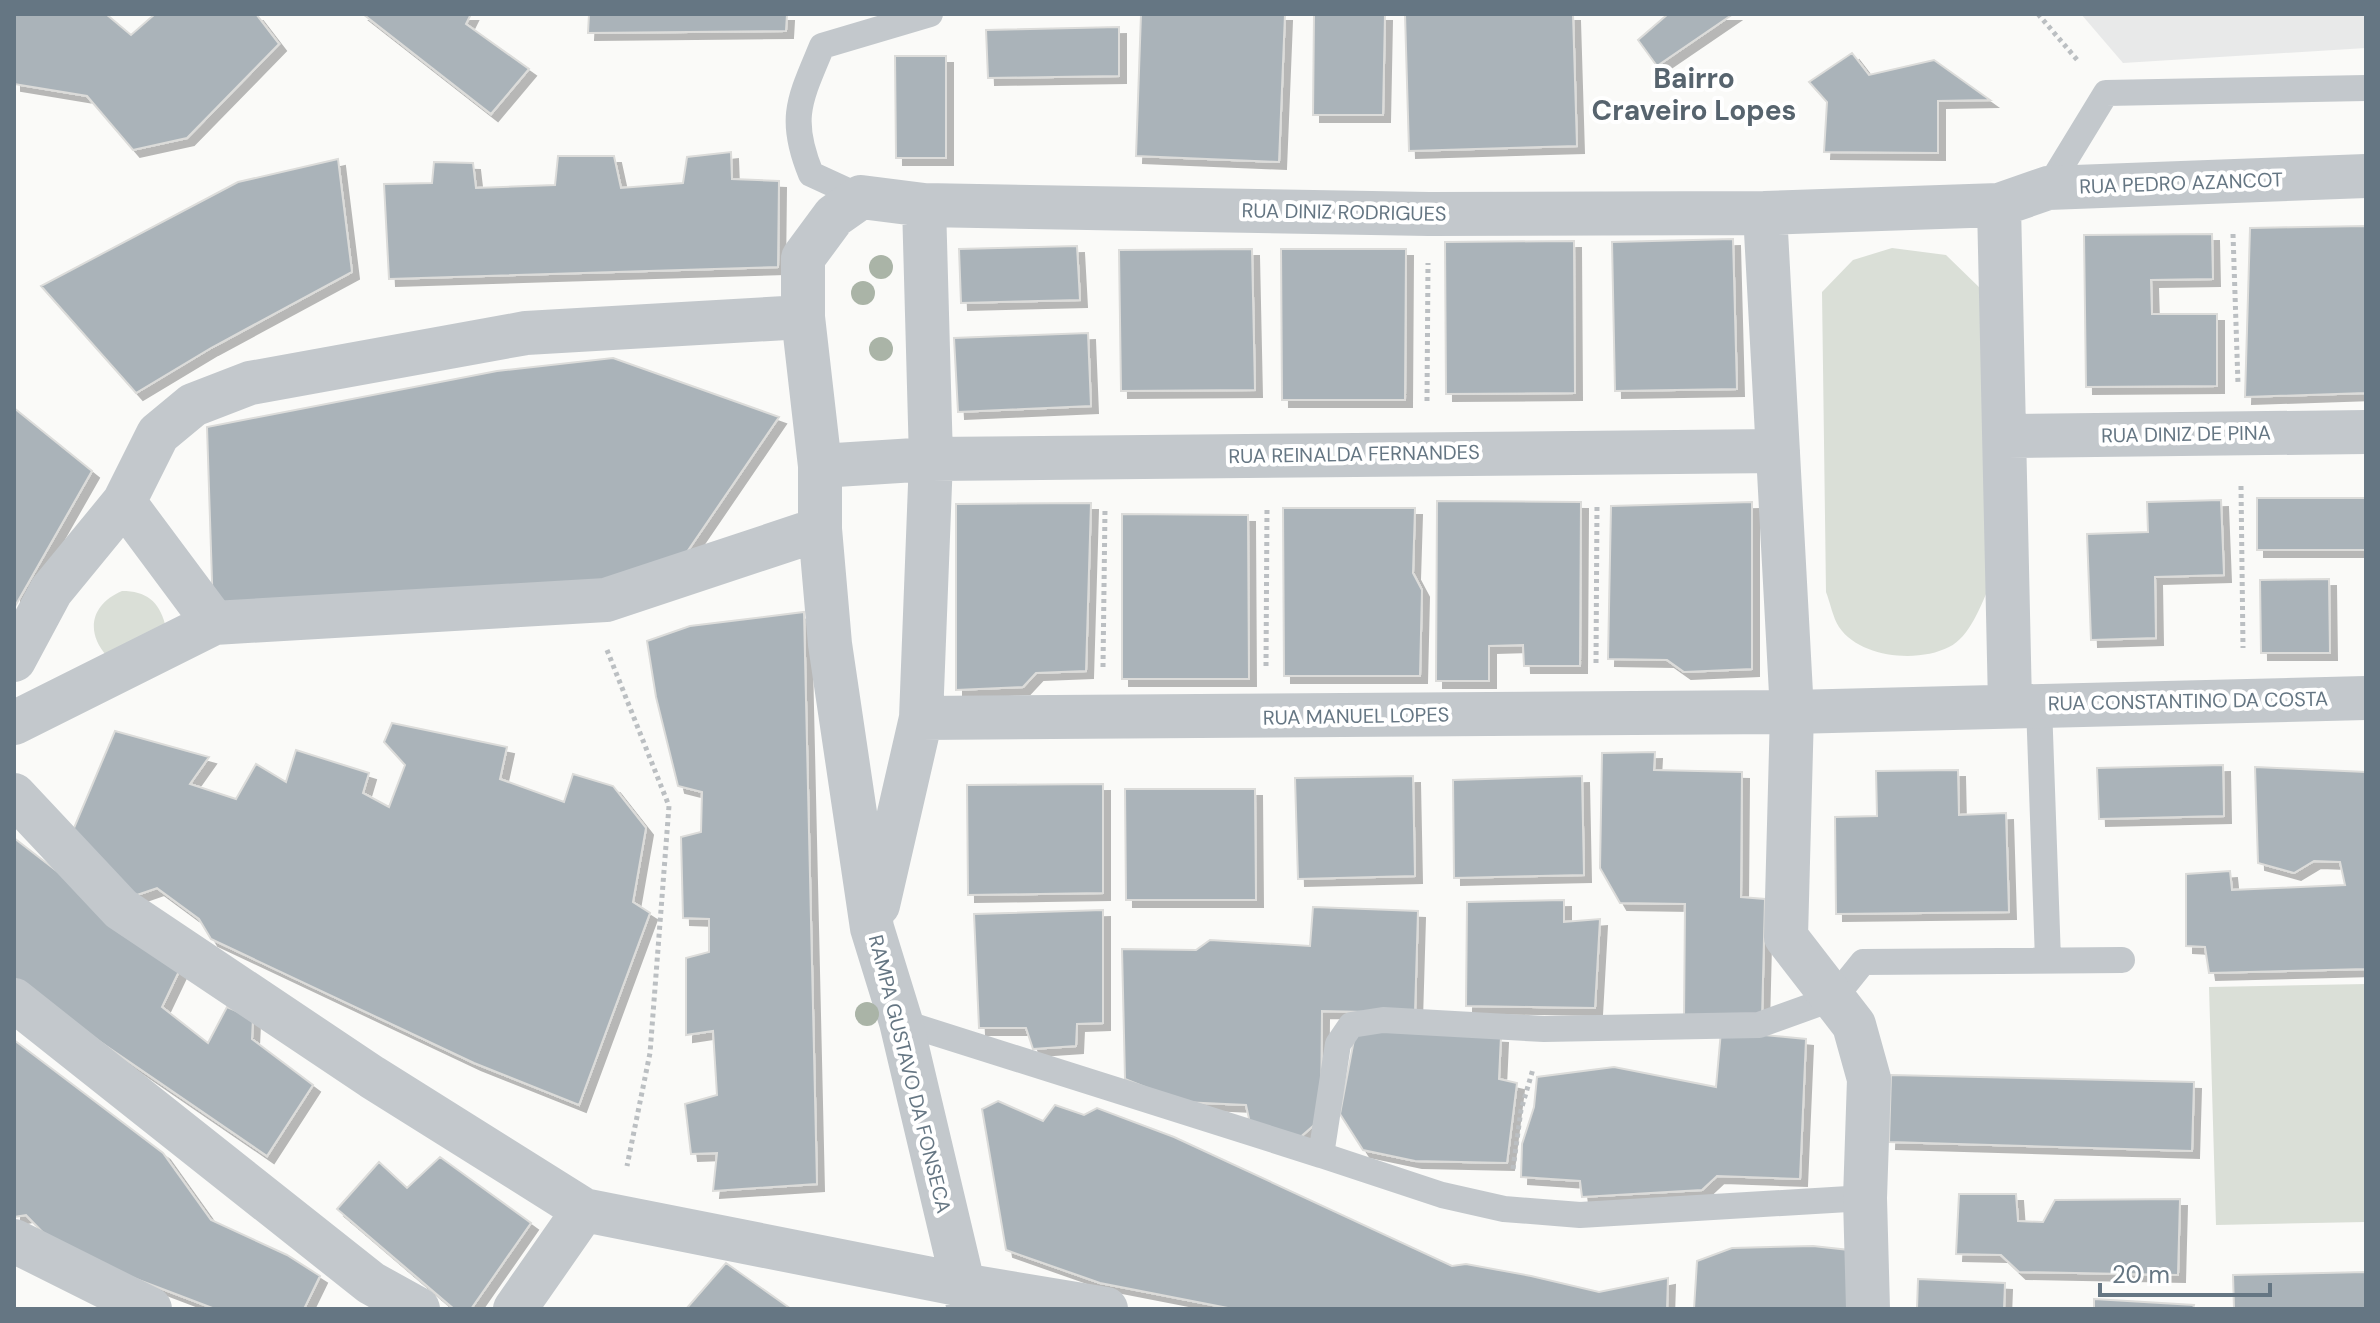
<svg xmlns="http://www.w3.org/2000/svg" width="2380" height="1323" font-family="'DM Sans',sans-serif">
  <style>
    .built { fill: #e8e9e9 }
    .green { fill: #dadfd7 }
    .building { fill: #aab3b9; stroke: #dcdcda; stroke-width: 2; filter: url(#shadow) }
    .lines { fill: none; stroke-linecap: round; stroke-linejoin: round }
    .path { stroke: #bbbfc2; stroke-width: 5; stroke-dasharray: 4 4; stroke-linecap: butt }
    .lane { stroke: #c3c8cc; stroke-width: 26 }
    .street { stroke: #c3c8cc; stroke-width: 44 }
    .tree { fill: #aab4a7 }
    .labels { text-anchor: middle; stroke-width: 8; stroke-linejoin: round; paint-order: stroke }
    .street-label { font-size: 20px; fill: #657683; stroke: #fff }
    .district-label { font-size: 28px; font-weight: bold; fill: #57646e; stroke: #fff }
  </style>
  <defs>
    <filter id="shadow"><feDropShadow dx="7" dy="7" stdDeviation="0" flood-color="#0004"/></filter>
  </defs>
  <rect width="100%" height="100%" fill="#fafaf8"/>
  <!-- built -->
  <path class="built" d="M 2081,14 L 2366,14 L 2366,48 L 2123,63 Z"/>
  <!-- green -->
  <path class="green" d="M 1892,248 L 1946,255 L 1983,291 L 1990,585 C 1981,605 1970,637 1949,647 C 1918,663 1860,658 1839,627 C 1833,618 1830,602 1826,592 L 1822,292 L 1853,260 Z
    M 122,591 C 146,591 159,601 165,624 L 107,656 C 85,632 91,604 122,591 Z
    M 2366,984 L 2366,1222 L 2216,1225 L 2209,987 Z"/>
  <!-- building -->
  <path class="building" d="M 14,14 L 106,14 L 131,35 L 155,14 L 256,14 L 279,44 L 187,138 L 133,150 L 87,96 L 14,84 Z
    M 363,14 L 471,14 L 466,24 L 529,69 L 491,114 Z
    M 589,14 L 787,14 L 786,31 L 588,33 Z
    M 1141,14 L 1285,14 L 1279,162 L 1136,156 Z
    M 1314,14 L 1385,14 L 1383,115 L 1313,115 Z
    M 1405,14 L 1573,14 L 1577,146 L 1409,151 Z
    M 1668,14 L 1733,14 L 1657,66 L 1638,40 Z
    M 1119,27 L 1119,76 L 988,78 L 986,30 Z
    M 1852,53 L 1869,75 L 1934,60 L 1990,100 L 1938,101 L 1938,153 L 1824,152 L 1827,102 L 1809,82 Z
    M 895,56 L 946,56 L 946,158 L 896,158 Z
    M 731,152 L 732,179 L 779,181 L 778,267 L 389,279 L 384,184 L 432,183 L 434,162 L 473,163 L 476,188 L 555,185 L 558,156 L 614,156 L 621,188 L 683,183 L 687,157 Z
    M 338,159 L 352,272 L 211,348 L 136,393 L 41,286 L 238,182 Z
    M 2366,226 L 2366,393 L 2245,397 L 2250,228 Z
    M 2212,234 L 2213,279 L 2151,280 L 2152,314 L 2217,314 L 2217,386 L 2086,387 L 2084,235 Z
    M 1733,239 L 1737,389 L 1615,391 L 1612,242 Z
    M 1574,241 L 1575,393 L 1446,394 L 1445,242 Z
    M 1077,246 L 1080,300 L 961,303 L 959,249 Z
    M 1252,249 L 1255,390 L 1121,391 L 1119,250 Z
    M 1281,249 L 1406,249 L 1405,400 L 1282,400 Z
    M 1088,333 L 1091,406 L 958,412 L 954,338 Z
    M 613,358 L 779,417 L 676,568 L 595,598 L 213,612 L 207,427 L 497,371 Z
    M 14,408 L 92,471 L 14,608 Z
    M 2257,498 L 2366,498 L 2366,550 L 2257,550 Z
    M 2221,500 L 2224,575 L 2155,577 L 2156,638 L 2091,640 L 2087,534 L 2148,532 L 2147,502 Z
    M 1437,501 L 1581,502 L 1580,666 L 1524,666 L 1523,645 L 1489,646 L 1489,681 L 1436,681 Z
    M 1752,502 L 1752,669 L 1684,672 L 1667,660 L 1608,659 L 1611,506 Z
    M 1091,503 L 1086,671 L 1036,673 L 1023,687 L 956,690 L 956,504 Z
    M 1283,508 L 1415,508 L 1413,573 L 1422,590 L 1420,676 L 1284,676 Z
    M 1122,514 L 1248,515 L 1249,679 L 1122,679 Z
    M 2329,579 L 2330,653 L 2261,653 L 2260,580 Z
    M 804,612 L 817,1184 L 713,1191 L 717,1153 L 691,1154 L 685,1104 L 717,1095 L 713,1031 L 686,1035 L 686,958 L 709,952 L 709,919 L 683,918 L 681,837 L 701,832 L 702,792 L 678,786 L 656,697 L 647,641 L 690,626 Z
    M 392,723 L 507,747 L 500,779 L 564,802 L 573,774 L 613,786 L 646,828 L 633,902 L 650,913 L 579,1105 L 474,1063 L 211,939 L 199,919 L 157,888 L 131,897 L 71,835 L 115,731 L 209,757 L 190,784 L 236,799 L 256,764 L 286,782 L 296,750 L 369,773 L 363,793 L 389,807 L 405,765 L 384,742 Z
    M 1655,752 L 1654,770 L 1742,772 L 1741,897 L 1765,899 L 1762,1018 L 1684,1020 L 1685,904 L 1620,903 L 1600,868 L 1602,753 Z
    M 2223,765 L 2224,816 L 2099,819 L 2097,768 Z
    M 2255,767 L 2366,772 L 2366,969 L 2209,973 L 2205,947 L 2186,946 L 2186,874 L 2230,871 L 2232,890 L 2345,885 L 2340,862 L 2314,861 L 2294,873 L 2258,863 Z
    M 1958,770 L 1959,815 L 2006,813 L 2009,912 L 1836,914 L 1835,817 L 1877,816 L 1876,771 Z
    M 1413,776 L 1415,876 L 1298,879 L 1295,778 Z
    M 1582,776 L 1584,875 L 1454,878 L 1453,780 Z
    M 1103,784 L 1103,893 L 968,895 L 967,785 Z
    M 1125,789 L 1255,789 L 1256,900 L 1126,900 Z
    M 14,838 L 181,967 L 162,1007 L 208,1043 L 227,1007 L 253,1018 L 252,1039 L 313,1085 L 267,1156 L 99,1041 L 14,978 Z
    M 1564,900 L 1564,922 L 1600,919 L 1595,1008 L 1466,1006 L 1467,902 Z
    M 1313,907 L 1418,911 L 1415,1013 L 1322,1011 L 1321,1119 L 1297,1140 L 1251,1128 L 1246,1105 L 1182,1102 L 1125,1079 L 1122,949 L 1196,950 L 1210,940 L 1310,946 Z
    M 1103,910 L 1103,1023 L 1077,1024 L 1076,1046 L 1033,1049 L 1026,1028 L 979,1028 L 974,914 Z
    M 1356,1029 L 1501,1036 L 1499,1079 L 1517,1083 L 1507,1163 L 1415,1161 L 1363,1150 L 1340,1114 Z
    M 1721,1031 L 1806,1039 L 1800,1179 L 1717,1176 L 1702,1190 L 1582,1197 L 1580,1181 L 1521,1177 L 1522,1144 L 1534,1107 L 1537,1077 L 1614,1067 L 1716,1087 Z
    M 14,1040 L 163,1153 L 211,1220 L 287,1255 L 320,1276 L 304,1309 L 215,1309 L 60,1250 L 26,1215 L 14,1217 Z
    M 1891,1075 L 2194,1082 L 2192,1151 L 1889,1142 Z
    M 998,1101 L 1043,1121 L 1055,1105 L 1084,1115 L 1097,1108 L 1174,1137 L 1452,1266 L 1466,1264 L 1531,1276 L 1599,1292 L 1668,1278 L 1667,1309 L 1233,1309 L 1100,1283 L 1006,1250 L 982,1109 Z
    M 440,1157 L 531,1223 L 471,1309 L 454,1309 L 337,1209 L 379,1162 L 407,1188 Z
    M 1959,1194 L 2016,1194 L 2018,1221 L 2043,1222 L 2055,1200 L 2180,1199 L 2178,1275 L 2019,1272 L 2001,1255 L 1956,1254 Z
    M 1813,1246 L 1849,1250 L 1848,1309 L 1694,1309 L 1697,1261 L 1732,1248 Z
    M 726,1263 L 791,1309 L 686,1309 Z
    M 2366,1272 L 2366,1309 L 2234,1309 L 2233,1275 Z
    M 1918,1279 L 2005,1283 L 2004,1309 L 1917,1309 Z
    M 2094,1299 L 2194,1305 L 2193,1309 L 2094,1309 Z"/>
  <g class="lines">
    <!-- path -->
    <path class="path" d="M 2038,14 L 2079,62
      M 2233,234 L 2238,384
      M 1427,401 L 1428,263
      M 2241,486 L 2243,648
      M 607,650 L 669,806 L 650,1053 L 627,1166
      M 1596,663 L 1597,505
      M 1266,666 L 1267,508
      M 1103,667 L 1105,509
      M 1513,1169 L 1521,1110 L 1533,1069"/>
    <!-- lane -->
    <path class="lane" d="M 2048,188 L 2106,93 L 2366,88
      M 861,197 L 811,174 C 788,118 800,99 822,46 L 930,14
      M 2039,705 L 2048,960
      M 901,1022 L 1321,1155 L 1338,1044 L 1351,1025 L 1383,1020 L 1544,1029 L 1759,1025 L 1834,998 L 1863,962 L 2122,960
      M 1321,1155 L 1442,1195 L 1504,1209 L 1580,1215 L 1865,1198"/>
    <!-- street -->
    <path class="street" d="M 1999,205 L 2010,704
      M 1765,213 L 1792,712 L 1786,937 L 1854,1025 L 1869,1079 L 1865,1198 L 1868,1309
      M 2007,436 L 2366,432
      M 820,466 L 931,459 L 1778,451
      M 124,502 L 214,623
      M 14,660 L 51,591 L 124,502 L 158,434 L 193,405 L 250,383 L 526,333 L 803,317
      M 921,718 L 1792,712 L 2366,698
      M 14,723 L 214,623 L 606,600 L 820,529
      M 14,795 L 121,909 L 372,1077 L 584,1210
      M 878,905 L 921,718 L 931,459 L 924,205
      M 14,1000 L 371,1283 L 418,1309
      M 14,1241 L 150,1309
      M 515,1309 L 584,1210 L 962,1285 L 1106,1309
      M 969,1309 L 901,1022 L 872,928 L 830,644 L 820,529 L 820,466 L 803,317 L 803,258 L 834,216 L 861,197 L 924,205 L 1429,214 L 1765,213 L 1999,205 L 2048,188 L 2366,176"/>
  </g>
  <!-- trees -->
  <g class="tree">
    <circle cx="881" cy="267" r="12"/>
    <circle cx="863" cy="293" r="12"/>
    <circle cx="881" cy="349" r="12"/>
    <circle cx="867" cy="1014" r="12"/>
  </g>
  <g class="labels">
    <!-- street labels -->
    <g class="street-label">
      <text transform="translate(2181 183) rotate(-2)" y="7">RUA PEDRO AZANCOT</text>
      <text transform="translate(1344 212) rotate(1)" y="7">RUA DINIZ RODRIGUES</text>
      <text transform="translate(2186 434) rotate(-1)" y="7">RUA DINIZ DE PINA</text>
      <text transform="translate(1354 454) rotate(-1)" y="7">RUA REINALDA FERNANDES</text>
      <text transform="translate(2188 701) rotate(-1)" y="7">RUA CONSTANTINO DA COSTA</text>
      <text transform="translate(1356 716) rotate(-1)" y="7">RUA MANUEL LOPES</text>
      <text transform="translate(910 1074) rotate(76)" y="7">RAMPA GUSTAVO DA FONSECA</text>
    </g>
    <!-- district labels -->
    <g class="district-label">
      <text x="1694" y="88">Bairro<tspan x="1694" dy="32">Craveiro Lopes</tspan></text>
    </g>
  </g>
  <!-- border -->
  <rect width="2380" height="1323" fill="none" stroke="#657683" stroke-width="32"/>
  <!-- scale -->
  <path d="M2100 1283v12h170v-12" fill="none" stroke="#657683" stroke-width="4"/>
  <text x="2112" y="1283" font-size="24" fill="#657683" stroke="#ffffff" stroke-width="6" paint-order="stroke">20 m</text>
</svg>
